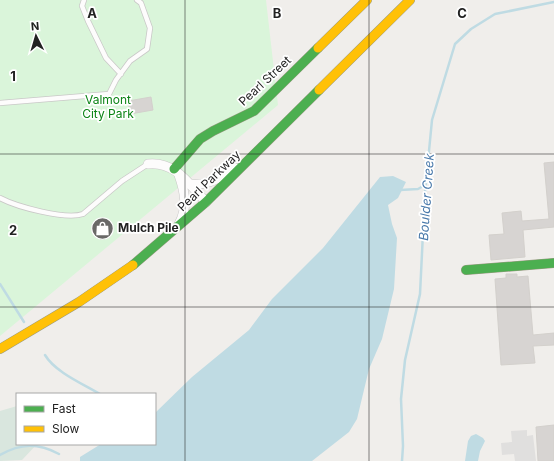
<svg xmlns="http://www.w3.org/2000/svg" width="554" height="461" font-family="Inter,sans-serif">
  <style>
    .wetland { fill: #d9e6de }
    .park { fill: #daf5da }
    .parking { fill: #e0dfde }
    .water { fill: #bfdbe3 }
    .lines { fill: none; stroke-linecap: round; stroke-linejoin: round }
    .stream { stroke: #bfdbe3; stroke-width: 2.5 }
    .building { fill: #d7d4d2; stroke: #d3d0cc }
    .lane-casing { stroke: #c9c8c7; stroke-width: 6 }
    .street-casing { stroke: #c9c8c7; stroke-width: 10 }
    .fast-casing { stroke: #999a82; stroke-width: 10 }
    .slow-casing { stroke: #999a82; stroke-width: 10 }
    .lane { stroke: #fdfcfc; stroke-width: 4.5 }
    .street { stroke: #fdfcfc; stroke-width: 9 }
    .fast { stroke: #4caf50; stroke-width: 9 }
    .slow { stroke: #ffc107; stroke-width: 9 }
    .grid { fill: none; stroke: #222; stroke-width: 1; stroke-opacity: 0.55 }
    .labels { text-anchor: middle; stroke-width: 3.5; stroke-linejoin: round; paint-order: stroke }
    .street-label { font-size: 12px; fill: #222; stroke: #fff }
    .park-label { font-size: 12px; fill: #0c8416; stroke: #fff }
    .poi-label { font-size: 12px; font-weight: bold; fill: #222; stroke: #fff; text-anchor: start }
    .water-label { font-size: 13px; font-style: italic; fill: #4a7aab; stroke: #fff }
    .grid-label { font-size: 13px; text-anchor: middle; font-weight: bold; fill: #222; stroke: #fff; stroke-width: 3.5; stroke-linejoin: round; paint-order: stroke }
  </style>
  <rect width="100%" height="100%" fill="#f0eeeb"/>
  <!-- wetland -->
  <path class="wetland" d="M 17,406 L 17,444 L 37,444 L 22,460 L 0,461 L 0,411 Z"/>
  <!-- park -->
  <path class="park" d="M 0,0 L 266,0 L 278,105 L 0,336 Z"/>
  <!-- parking -->
  <path class="parking" d="M 527,430 L 527,436 L 533,435 L 536,461 L 515,461 L 514,454 L 502,455 L 501,443 L 512,442 L 511,431 Z"/>
  <!-- water -->
  <path class="water" d="M 393,176 L 406,182 L 398,198 L 388,205 L 392,224 L 397,238 L 394,289 L 382,339 L 369,369 L 357,419 L 349,432 L 312,461 L 80,461 L 80,457 L 101,444 L 155,444 L 155,413 L 192,377 L 249,330 L 272,299 L 323,248 L 380,177 Z
    M 476,434 L 483,438 L 485,441 L 480,451 L 478,461 L 465,461 L 468,441 L 471,436 Z"/>
  <g class="lines">
    <!-- stream -->
    <path class="stream" d="M 400,190 L 418,189 L 425,185
      M 0,284 L 24,322
      M 45,355 C 55,372 83,384 100,394
      M 0,455 C 21,443 38,443 59,454
      M 402,461 L 403,446 L 401,399 L 405,360 L 420,294 L 425,192 L 432,120 L 455,44 L 471,29 L 495,14 L 554,2"/>
  </g>
  <!-- building -->
  <path class="building" d="M 151,97 L 153,110 L 130,114 L 128,101 Z
    M 554,162 L 554,227 L 523,230 L 525,257 L 491,260 L 489,235 L 504,234 L 502,213 L 521,211 L 522,221 L 549,219 L 544,163 Z
    M 506,274 L 517,274 L 517,277 L 528,276 L 533,335 L 554,333 L 554,345 L 533,346 L 535,363 L 501,365 L 495,279 L 506,278 Z
    M 554,425 L 554,461 L 538,461 L 536,427 Z"/>
  <g class="lines">
    <defs>
      <path id="lane" d="M 84,0 L 82,6 L 88,21 L 106,58 L 121,74
        M 0,103 L 109,94 L 116,80 L 130,61 L 147,49 L 150,28 L 141,3 L 137,0
        M 0,198 C 17,207 66,220 83,214 L 122,181 L 148,164"/>
      <path id="street" d="M 148,164 C 175,161 189,184 206,202
        M 179,175 C 185,192 188,208 179,224
        M 189,184 C 207,187 220,177 236,168"/>
      <path id="fast" d="M 174,169 L 200,139 L 213,131 L 254,111 L 318,48
        M 133,265 L 206,202 L 319,90
        M 466,270 L 554,263"/>
      <path id="slow" d="M 318,48 L 367,0
        M 319,90 L 410,0
        M 0,349 L 79,302 L 133,265"/>
    </defs>
    <!-- lane casing -->
    <use href="#lane" class="lane-casing"/>
    <!-- street casing -->
    <use href="#street" class="street-casing"/>
    <!-- fast casing -->
    <use href="#fast" class="fast-casing"/>
    <!-- slow casing -->
    <use href="#slow" class="slow-casing"/>
    <!-- lane -->
    <use href="#lane" class="lane"/>
    <!-- street -->
    <use href="#street" class="street"/>
    <!-- fast -->
    <use href="#fast" class="fast"/>
    <!-- slow -->
    <use href="#slow" class="slow"/>
  </g>
  <!-- grid -->
  <path class="grid" d="M 185,0 L 185,461M 369,0 L 369,461M 0,154 L 554,154M 0,307 L 554,307"/>
  <!-- icons -->
  <defs>
    <symbol id="shop-disc" viewBox="-11 -11 22 22"><circle r="9.5" fill="#6a6968" stroke="#fff"/><path d="M-5-2.5h2.3a2.7 3.5 0 0 1 5.4 0H5L5.5 6h-11ZM-1.5-2.5h3a1.5 2.3 0 0 0-3 0Z" fill="#fff"/></symbol>
  </defs>
  <g fill-rule="evenodd">
    <use href="#shop-disc" x="90" y="216" width="25" height="25"/>
  </g>
  <g class="labels">
    <!-- street labels -->
    <g class="street-label">
      <text transform="translate(265 81) rotate(-43)" y="4">Pearl Street</text>
      <text transform="translate(209 181) rotate(-44)" y="4">Pearl Parkway</text>
    </g>
    <!-- park labels -->
    <g class="park-label">
      <text x="108" y="104">Valmont<tspan x="108" dy="14">City Park</tspan></text>
    </g>
    <!-- poi labels -->
    <g class="poi-label">
      <text x="118" y="232">Mulch Pile</text>
    </g>
    <!-- water labels -->
    <g class="water-label">
      <text transform="translate(426 197) rotate(-86)" y="5">Boulder Creek</text>
    </g>
  </g>
  <g class="grid-label">
    <text x="92" y="18">A</text>
    <text x="277" y="18">B</text>
    <text x="462" y="18">C</text>
    <text x="13" y="81">1</text>
    <text x="13" y="235">2</text>
  </g>
  <!-- legend -->
  <rect x="16" y="393" width="140" height="52" fill="#ffffff" stroke="#a7a7a7"/>
  <rect x="24" y="406" width="20" height="6" fill="#4caf50" stroke="#a7a7a7"/>
  <text x="52" y="413" font-size="12" fill="#222222">Fast</text>
  <rect x="24" y="426" width="20" height="6" fill="#ffc107" stroke="#a7a7a7"/>
  <text x="52" y="433" font-size="12" fill="#222222">Slow</text>
  <!-- north arrow -->
  <g transform="translate(36 36) rotate(355)" stroke="#ffffff" stroke-width="3" paint-order="stroke">
  <path d="M0-3L7 15L0 10L-7 15Z" fill="#222222"/>
  <text y="-6" font-size="11" font-weight="bold" text-anchor="middle" fill="#222222">N</text>
  </g>
</svg>
